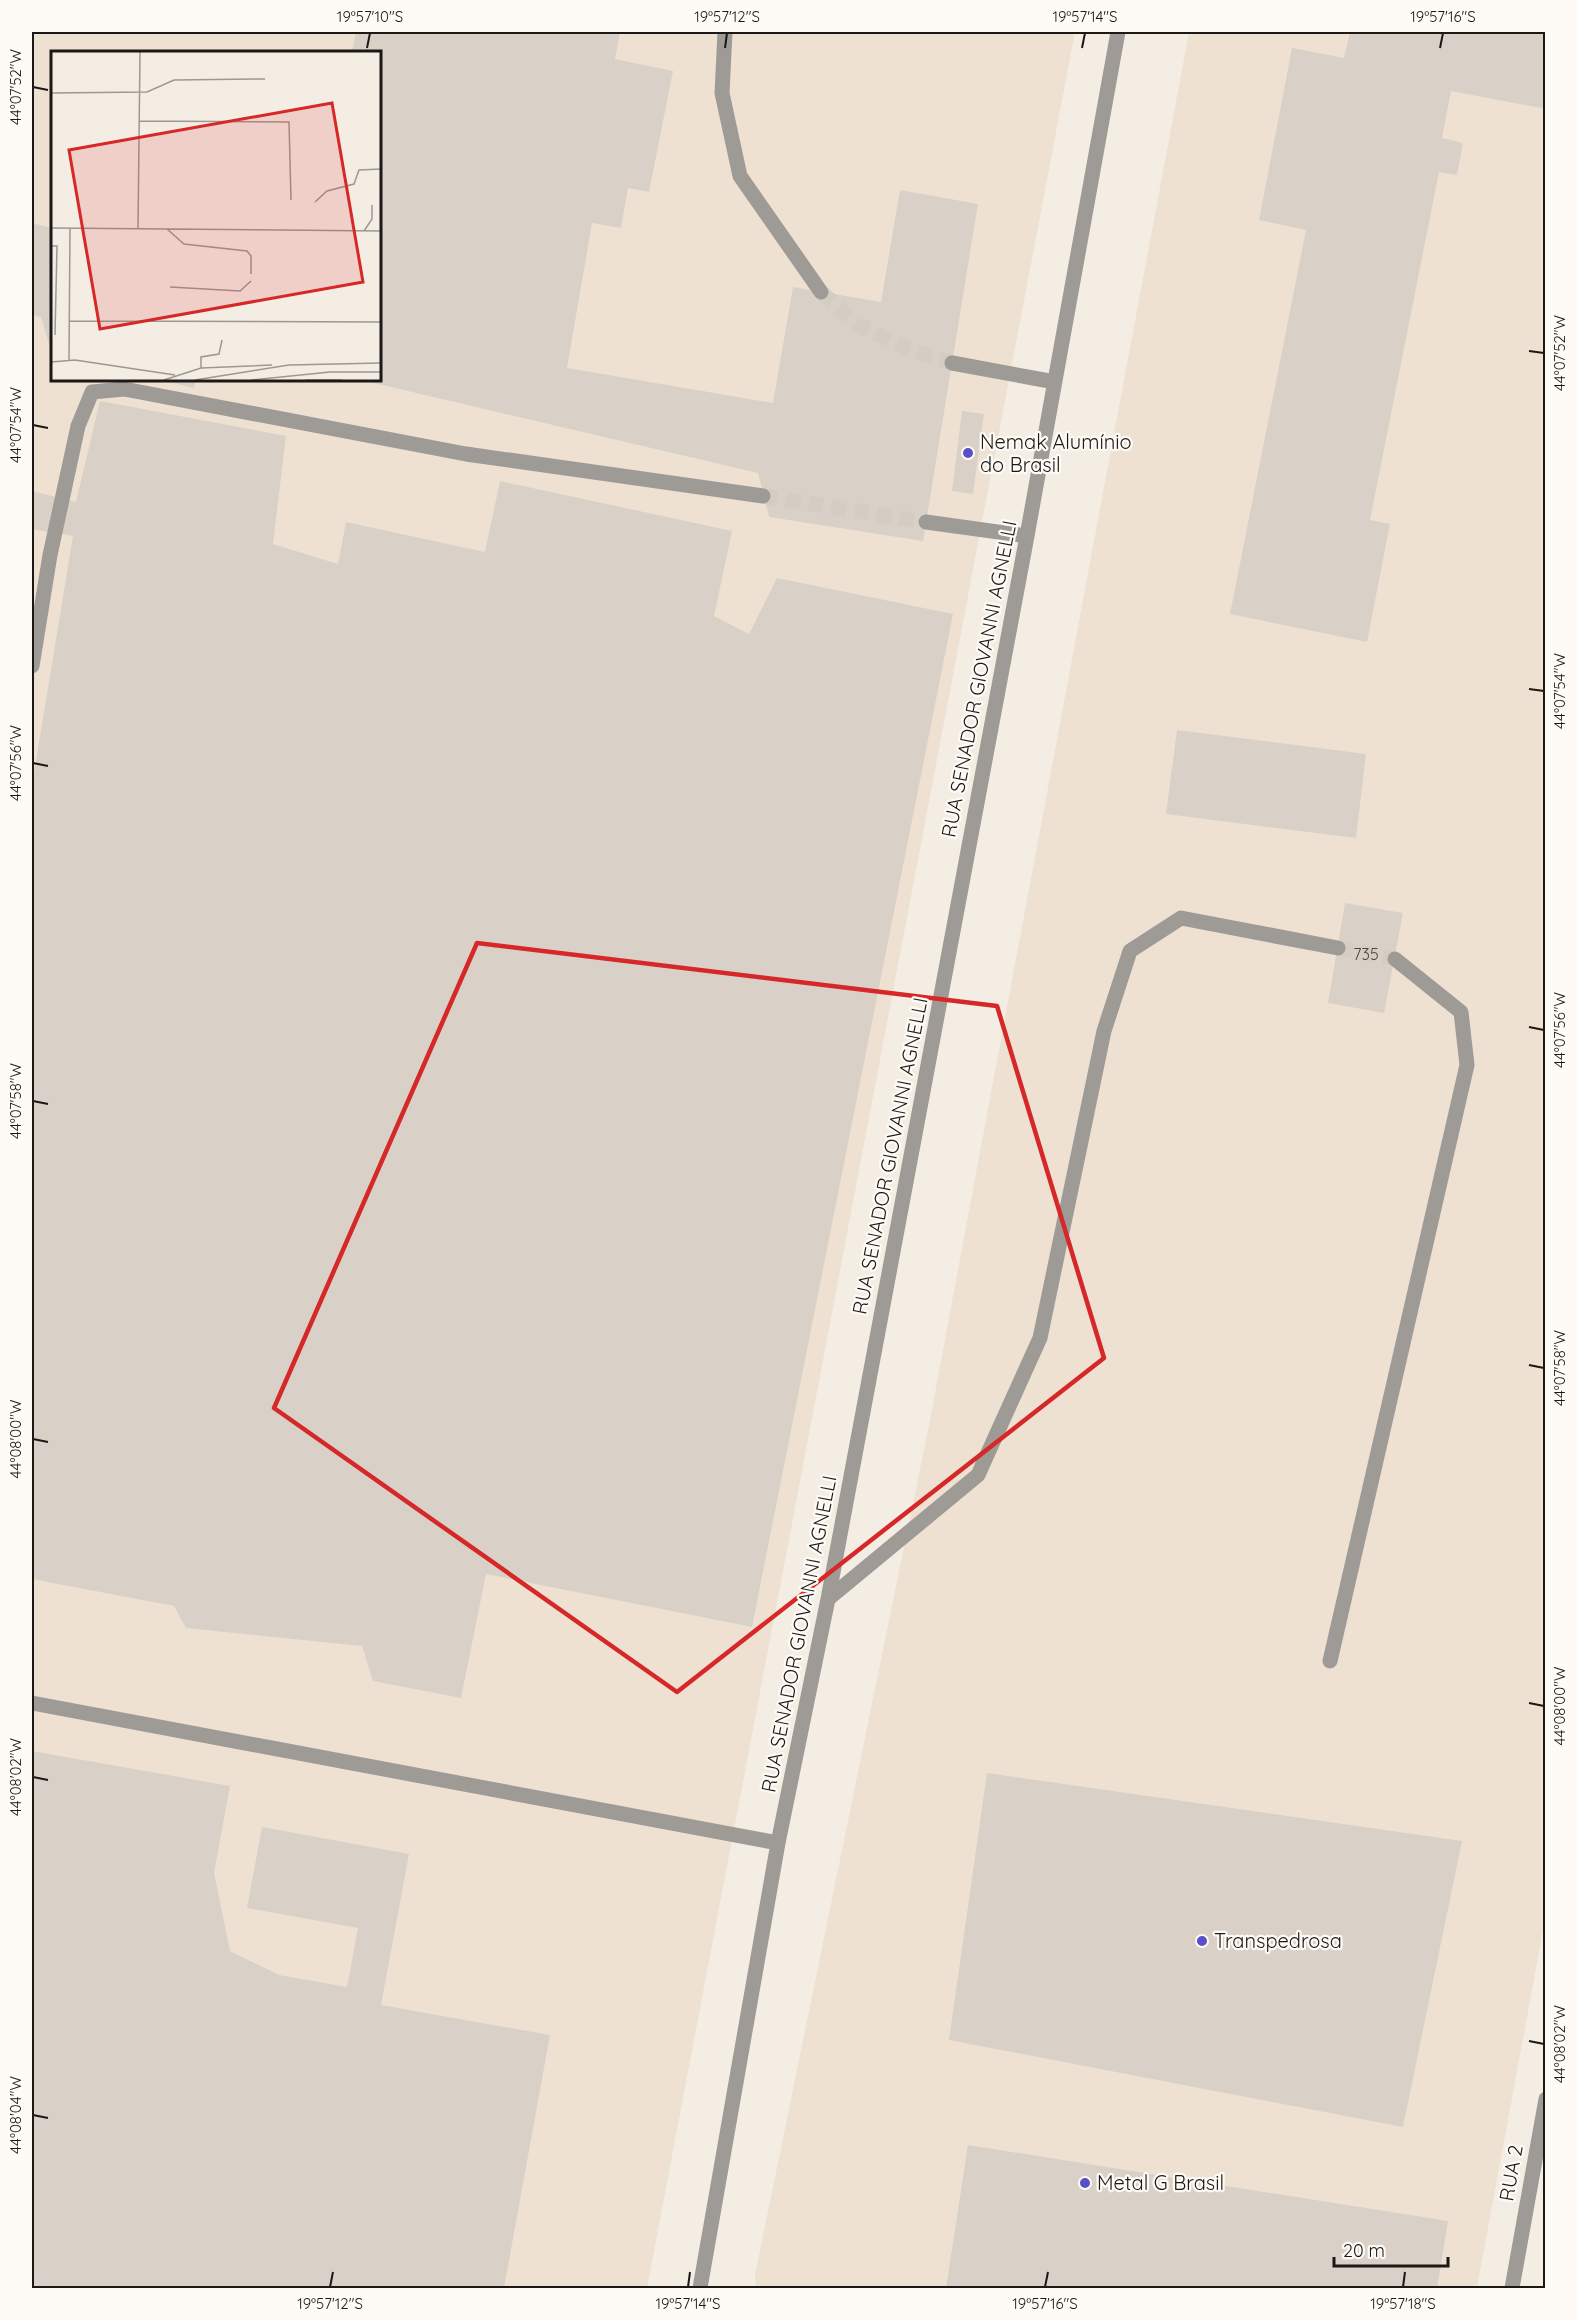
<svg xmlns="http://www.w3.org/2000/svg" width="1577" height="2320" font-family="Quicksand,sans-serif">
  <style>
    .built { fill: #eee1d2; fill-rule: evenodd }
    .building { fill: #d9d1c8 }
    .lines { fill: none; stroke-linecap: round; stroke-linejoin: round }
    .minor-tunnel { stroke: #d3cdc4; stroke-width: 15; stroke-dasharray: 15 8; stroke-linecap: butt }
    .minor { stroke: #9e9b97; stroke-width: 15 }
    .marked { fill: none; stroke: #d62828; stroke-width: 4.5; stroke-linejoin: round }
    .ticks { fill: none; stroke: #1b1815; stroke-width: 2 }
    .poi-dot { fill: #594fc7; stroke: #fefbf7; stroke-width: 2 }
    .labels { text-anchor: middle; stroke-width: 4.5; stroke-linejoin: round; paint-order: stroke }
    .number-label { font-size: 16px; fill: #4a4642 }
    .poi-label { font-size: 20px; fill: #1b1815; stroke: #fefbf7; text-anchor: start }
    .street-label { font-size: 20px; fill: #1b1815; stroke: #fefbf7 }
    .inset-road { fill: none; stroke: #9d9891; stroke-width: 1.5 }
    .view { fill: #d62828; fill-opacity: 0.15; stroke: #d62828; stroke-width: 3 }
    .inset-edge { fill: none; stroke: #1b1815; stroke-width: 3 }
    .neatline { fill: none; stroke: #1b1815; stroke-width: 2 }
    .ticks-label { font-size: 15px; text-anchor: middle; fill: #1b1815 }
  </style>
  <rect width="100%" height="100%" fill="#f4ede3"/>
  <!-- built -->
  <path class="built" d="M 32,32 L 1075,32 L 647,2288 L 32,2288 ZM 52,52 L 380,52 L 380,380 L 52,380 Z
    M 1189,32 L 1545,32 L 1546,1914 L 1477,2288 L 756,2288 L 755,2275 L 929,1425 Z"/>
  <!-- building -->
  <path class="building" d="M 356,32 L 620,32 L 615,59 L 673,71 L 649,192 L 628,188 L 621,228 L 592,223 L 567,368 L 773,403 L 793,287 L 881,302 L 900,190 L 978,204 L 923,541 L 769,517 L 758,473 L 361,380 L 380,380 L 380,52 L 352,52 Z
    M 1350,32 L 1546,32 L 1546,109 L 1451,91 L 1442,138 L 1463,143 L 1457,175 L 1439,172 L 1370,520 L 1390,524 L 1367,642 L 1230,614 L 1306,230 L 1259,220 L 1292,48 L 1344,58 Z
    M 32,223 L 52,228 L 52,347 L 50,347 L 41,317 L 32,315 Z
    M 162,380 L 196,380 L 194,388 Z
    M 100,401 L 286,436 L 273,544 L 338,564 L 346,522 L 485,552 L 500,481 L 732,531 L 714,616 L 749,634 L 777,578 L 953,614 L 752,1627 L 486,1574 L 461,1698 L 373,1681 L 362,1646 L 186,1628 L 174,1606 L 32,1579 L 32,785 L 73,536 L 32,529 L 32,491 L 76,502 Z
    M 962,411 L 984,414 L 973,494 L 952,491 Z
    M 1177,730 L 1366,754 L 1356,838 L 1166,814 Z
    M 1345,903 L 1403,913 L 1384,1013 L 1328,1003 Z
    M 32,1751 L 230,1786 L 214,1873 L 230,1951 L 279,1975 L 347,1987 L 358,1928 L 247,1908 L 262,1827 L 409,1854 L 381,2005 L 550,2035 L 504,2288 L 32,2288 Z
    M 987,1773 L 1462,1841 L 1403,2127 L 949,2040 Z
    M 968,2145 L 1448,2221 L 1437,2288 L 946,2288 Z"/>
  <g class="lines">
    <!-- minor-tunnel -->
    <path class="minor-tunnel" d="M 821,292 L 859,325 L 905,348 L 952,363
      M 763,496 L 926,522
      M 1338,948 L 1395,959"/>
    <!-- minor -->
    <path class="minor" d="M 725,32 L 722,93 L 740,176 L 821,292
      M 952,363 L 1055,382
      M 926,522 L 1027,536
      M 32,666 L 50,555 L 78,426 L 92,392 L 124,389 L 466,454 L 763,496
      M 828,1599 L 978,1475 L 1040,1338 L 1104,1031 L 1130,951 L 1181,918 L 1338,948
      M 1330,1661 L 1467,1065 L 1461,1012 L 1395,959
      M 32,1703 L 778,1843
      M 700,2288 L 778,1843 L 828,1599 L 1027,536 L 1118,32
      M 1512,2288 L 1546,2099"/>
  </g>
  <!-- marked area -->
  <path class="marked" d="M 477,943 L 997,1006 L 1104,1358 L 677,1692 L 274,1408 Z"/>
  <!-- ticks -->
  <path class="ticks" d="M 367,48 L 370,33M 725,48 L 727,33M 1082,48 L 1085,33M 1440,48 L 1443,33M 33,87 L 48,90M 1529,351 L 1544,353M 33,425 L 48,428M 1529,689 L 1544,691M 33,763 L 48,766M 1529,1027 L 1544,1030M 33,1101 L 48,1104M 1529,1365 L 1544,1368M 33,1439 L 48,1442M 1529,1703 L 1544,1706M 33,1777 L 48,1780M 1529,2041 L 1544,2044M 33,2115 L 48,2118M 330,2287 L 333,2272M 688,2287 L 690,2272M 1045,2287 L 1048,2272M 1403,2287 L 1405,2272"/>
  <!-- markers -->
  <g class="poi-dot">
    <circle cx="968" cy="453" r="6"/>
    <circle cx="1202" cy="1941" r="6"/>
    <circle cx="1085" cy="2183" r="6"/>
  </g>
  <g class="labels">
    <!-- number labels -->
    <g class="number-label">
      <text x="1366" y="960">735</text>
    </g>
    <!-- poi labels -->
    <g class="poi-label">
      <text x="980" y="449">Nemak Alumínio<tspan x="980" dy="23">do Brasil</tspan></text>
      <text x="1214" y="1948">Transpedrosa</text>
      <text x="1097" y="2190">Metal G Brasil</text>
    </g>
    <!-- street labels -->
    <g class="street-label">
      <text transform="translate(979 679) rotate(-79)" y="7">RUA SENADOR GIOVANNI AGNELLI</text>
      <text transform="translate(890 1156) rotate(-79)" y="7">RUA SENADOR GIOVANNI AGNELLI</text>
      <text transform="translate(799 1634) rotate(-79)" y="7">RUA SENADOR GIOVANNI AGNELLI</text>
      <text transform="translate(1511 2173) rotate(-80)" y="7">RUA 2</text>
    </g>
  </g>
  <!-- overview -->
  <g transform="translate(51 51)">
    <rect width="330" height="330" fill="#f4ede3"/>
    <path class="inset-road" d="M 0,42 L 96,41 L 123,29 L 214,28M 88,70 L 238,71 L 240,149M 264,151 L 276,140 L 303,133 L 308,119 L 330,118M 0,177 L 330,180M 87,177 L 89,1M 116,178 L 133,193 L 196,200 L 200,205 L 200,223M 313,180 L 321,168 L 321,154M 0,195 L 6,195 L 4,284M 119,236 L 189,240 L 200,230M 19,270 L 330,271M 18,309 L 19,177M 0,311 L 24,309 L 124,324M 150,317 L 150,306 L 168,303 L 171,289M 113,329 L 150,317 L 221,314M 144,329 L 238,314 L 330,312M 201,329 L 279,321 L 330,321M 254,329 L 291,329"/>
    <path class="view" d="M 281,52 L 312,231 L 49,278 L 18,99 Z"/>
    <rect width="330" height="330" class="inset-edge"/>
  </g>
  <!-- border -->
  <rect width="1577" height="2320" fill="none" stroke="#fefbf7" stroke-width="66"/>
  <!-- scale -->
  <path d="M1334 2257v9h114v-9" fill="none" stroke="#1b1815" stroke-width="3"/>
  <text x="1343" y="2257" font-size="18" fill="#1b1815" stroke="#fefbf7" stroke-width="4.5" paint-order="stroke">20 m</text>
  <rect x="33" y="33" width="1511" height="2254" class="neatline"/>
  <g class="ticks-label">
    <text x="370" y="22">19°57'10"S</text>
    <text x="727" y="22">19°57'12"S</text>
    <text x="1085" y="22">19°57'14"S</text>
    <text x="1443" y="22">19°57'16"S</text>
    <text transform="translate(16 87) rotate(-90)" y="5">44°07'52"W</text>
    <text transform="translate(1560 353) rotate(-90)" y="5">44°07'52"W</text>
    <text transform="translate(16 425) rotate(-90)" y="5">44°07'54"W</text>
    <text transform="translate(1560 691) rotate(-90)" y="5">44°07'54"W</text>
    <text transform="translate(16 763) rotate(-90)" y="5">44°07'56"W</text>
    <text transform="translate(1560 1030) rotate(-90)" y="5">44°07'56"W</text>
    <text transform="translate(16 1101) rotate(-90)" y="5">44°07'58"W</text>
    <text transform="translate(1560 1368) rotate(-90)" y="5">44°07'58"W</text>
    <text transform="translate(16 1439) rotate(-90)" y="5">44°08'00"W</text>
    <text transform="translate(1560 1706) rotate(-90)" y="5">44°08'00"W</text>
    <text transform="translate(16 1777) rotate(-90)" y="5">44°08'02"W</text>
    <text transform="translate(1560 2044) rotate(-90)" y="5">44°08'02"W</text>
    <text transform="translate(16 2115) rotate(-90)" y="5">44°08'04"W</text>
    <text x="330" y="2309">19°57'12"S</text>
    <text x="688" y="2309">19°57'14"S</text>
    <text x="1045" y="2309">19°57'16"S</text>
    <text x="1403" y="2309">19°57'18"S</text>
  </g>
</svg>
